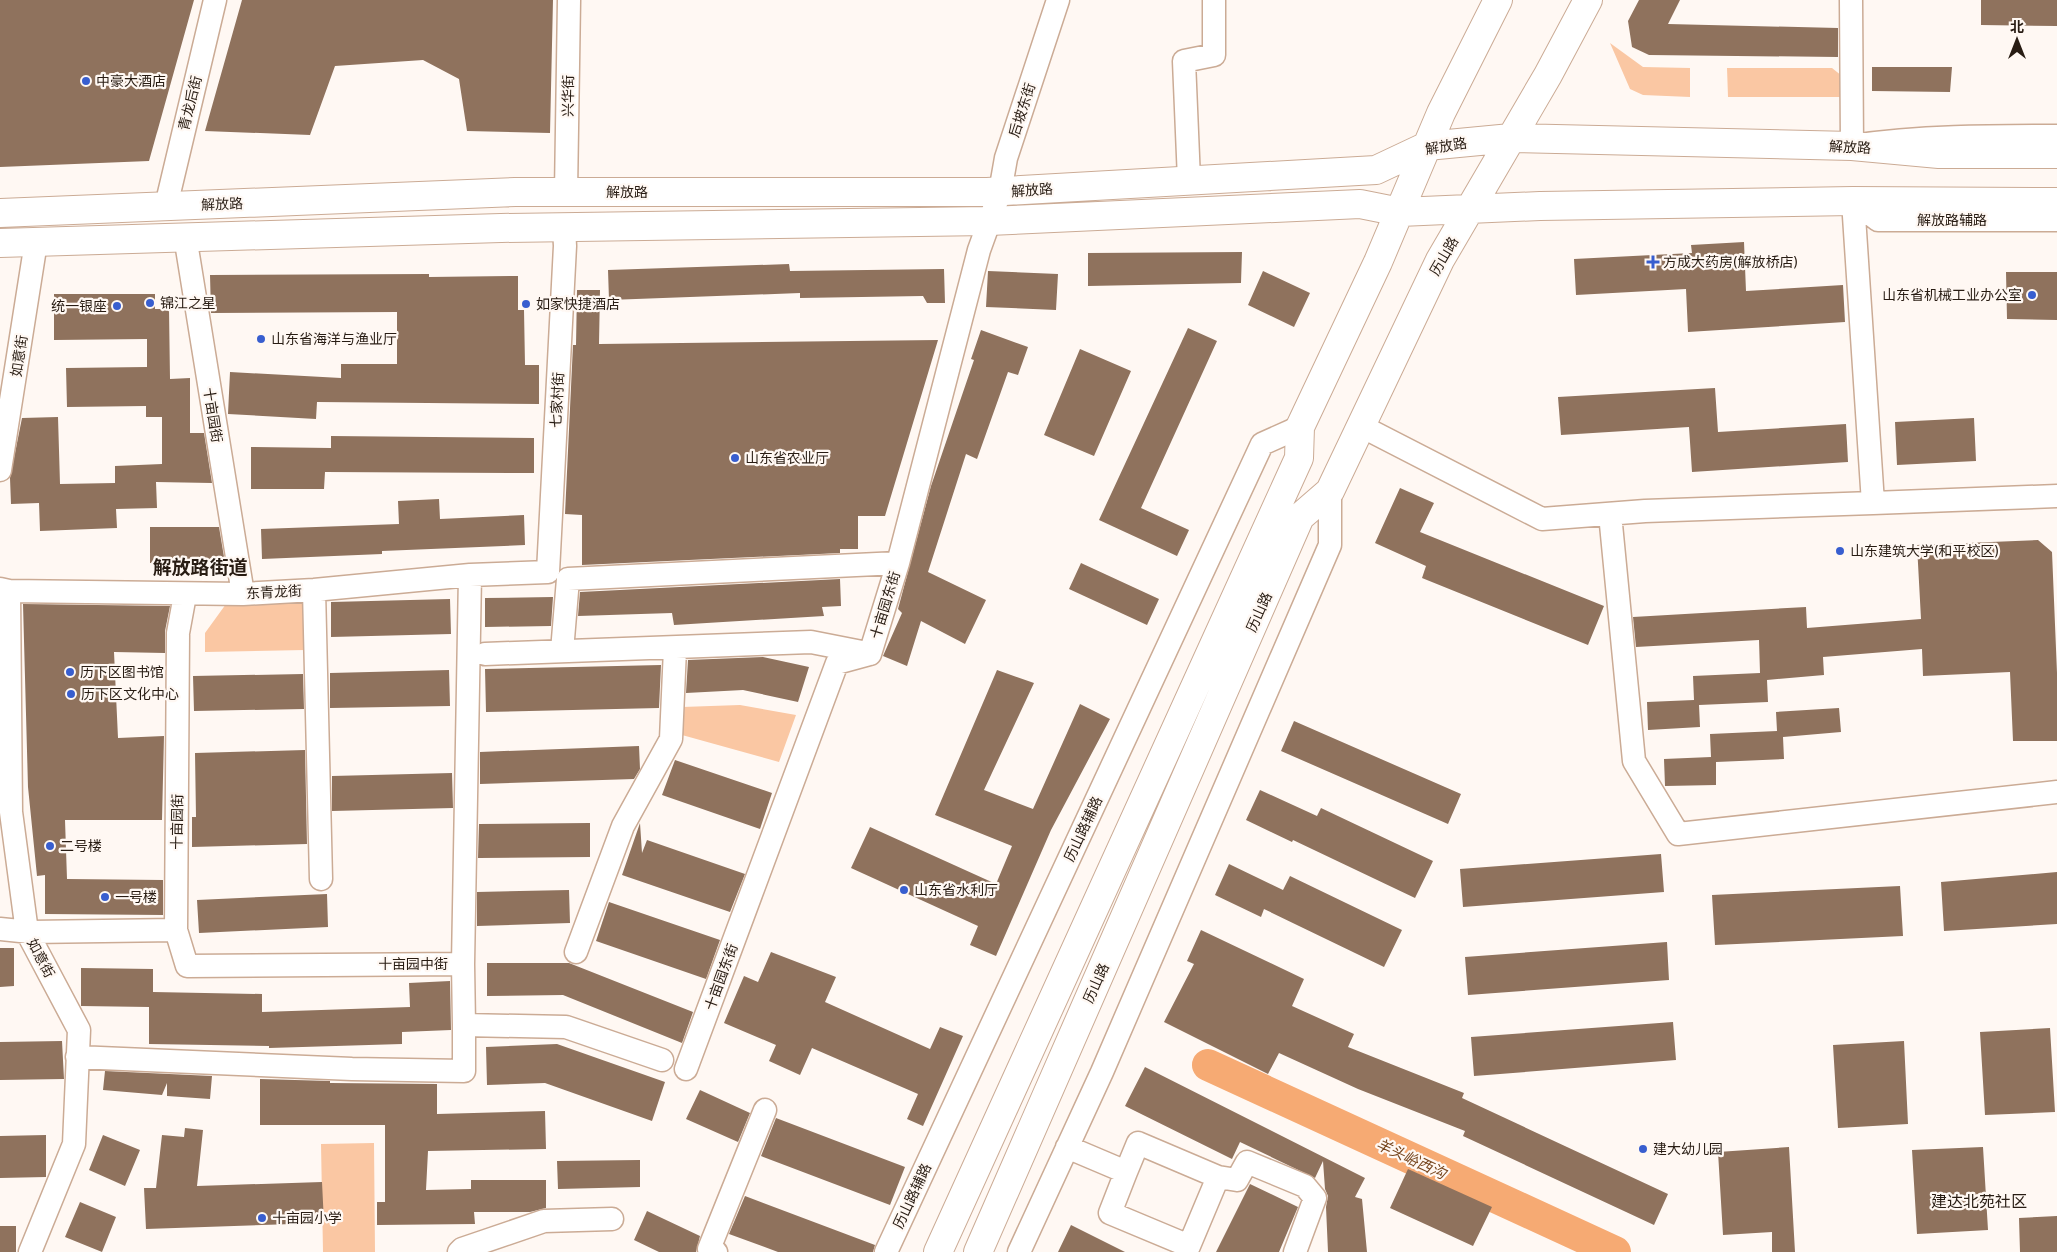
<svg xmlns="http://www.w3.org/2000/svg" width="2057" height="1252" font-family="Cabin,'Noto Sans SC',sans-serif">
  <style>
    .green { fill: #fac7a3 }
    .lines { fill: none; stroke-linecap: round; stroke-linejoin: round }
    .river { stroke: #f6aa73; stroke-width: 32 }
    .building { fill: #8f725d }
    .minor-casing { stroke: #cbab95; stroke-width: 25 }
    .major-casing { stroke: #cbab95; stroke-width: 30 }
    .minor { stroke: #fff; stroke-width: 22 }
    .major { stroke: #fff; stroke-width: 28 }
    .poi-dot { fill: #385ecf; stroke: #fff8f3; stroke-width: 2 }
    .labels { text-anchor: middle; stroke-width: 4.5; stroke-linejoin: round; paint-order: stroke }
    .poi-label { font-size: 14px; fill: #281c13; stroke: #fff8f3; text-anchor: start }
    .street-label { font-size: 14px; fill: #281c13; stroke: #fff8f3 }
    .water-label { font-size: 15px; font-style: italic; fill: #78471f; stroke: #fff8f3 }
    .quarter-label { font-size: 16px; fill: #281c13; stroke: #fff8f3 }
    .district-label { font-size: 19px; font-weight: bold; fill: #281c13; stroke: #fff8f3 }
  </style>
  <rect width="100%" height="100%" fill="#fff8f3"/>
  <!-- green -->
  <path class="green" d="M 1610,43 L 1643,67 L 1690,68 L 1690,97 L 1643,95 L 1630,89 Z
    M 1727,68 L 1832,68 L 1842,76 L 1842,97 L 1728,97 Z
    M 311,601 L 305,650 L 205,652 L 205,633 L 226,604 Z
    M 740,705 L 796,715 L 779,762 L 682,735 L 682,707 Z
    M 374,1143 L 375,1252 L 323,1252 L 321,1144 Z"/>
  <g class="lines">
    <!-- river -->
    <path class="river" d="M 1208,1065 L 1615,1252"/>
  </g>
  <!-- building -->
  <path class="building" d="M 0,0 L 194,0 L 149,161 L 0,167 Z
    M 242,0 L 553,0 L 550,133 L 467,131 L 459,79 L 423,60 L 335,66 L 310,135 L 205,131 Z
    M 1639,0 L 1680,0 L 1668,24 L 1838,28 L 1838,57 L 1649,55 L 1632,47 L 1628,21 Z
    M 1981,0 L 2057,0 L 2057,26 L 1981,25 Z
    M 1872,67 L 1952,67 L 1950,92 L 1872,91 Z
    M 1744,242 L 1746,291 L 1843,285 L 1845,322 L 1688,332 L 1686,289 L 1576,295 L 1574,259 L 1692,253 L 1691,245 Z
    M 1242,252 L 1241,283 L 1088,286 L 1088,253 Z
    M 789,264 L 790,271 L 944,269 L 945,303 L 927,303 L 923,296 L 800,298 L 800,293 L 609,300 L 608,270 Z
    M 988,271 L 1058,274 L 1056,310 L 986,307 Z
    M 1263,271 L 1310,293 L 1294,327 L 1248,305 Z
    M 2006,272 L 2057,272 L 2057,320 L 2007,319 Z
    M 429,274 L 429,277 L 518,276 L 518,310 L 524,310 L 525,365 L 539,365 L 539,404 L 317,402 L 316,419 L 228,414 L 230,372 L 341,378 L 341,364 L 397,364 L 397,312 L 211,313 L 210,275 Z
    M 577,290 L 600,290 L 599,344 L 938,340 L 885,516 L 858,516 L 858,549 L 840,549 L 840,553 L 582,565 L 582,515 L 565,514 L 573,345 L 576,345 Z
    M 54,294 L 155,294 L 155,309 L 169,309 L 170,379 L 190,378 L 190,433 L 204,433 L 212,483 L 156,482 L 157,508 L 116,509 L 117,528 L 40,531 L 39,503 L 11,504 L 10,478 L 22,418 L 58,417 L 60,484 L 115,483 L 115,466 L 162,464 L 162,417 L 146,417 L 146,406 L 67,407 L 66,368 L 147,367 L 147,339 L 54,340 Z
    M 1188,328 L 1217,341 L 1141,508 L 1189,530 L 1177,556 L 1099,520 Z
    M 981,330 L 1028,347 L 1018,375 L 1008,372 L 977,459 L 966,454 L 928,572 L 986,600 L 965,644 L 921,621 L 907,666 L 883,656 L 902,613 L 898,609 L 931,486 L 974,360 L 971,359 Z
    M 1080,349 L 1131,371 L 1094,456 L 1044,435 Z
    M 1715,388 L 1718,432 L 1846,424 L 1848,462 L 1692,472 L 1689,427 L 1561,435 L 1558,397 Z
    M 1974,418 L 1976,461 L 1897,465 L 1895,422 Z
    M 331,436 L 534,438 L 534,473 L 325,472 L 324,489 L 251,489 L 251,447 L 331,448 Z
    M 1400,488 L 1434,503 L 1420,532 L 1604,606 L 1588,645 L 1422,578 L 1426,566 L 1375,543 Z
    M 439,499 L 440,519 L 524,515 L 525,545 L 382,551 L 382,554 L 262,559 L 261,529 L 399,524 L 398,501 Z
    M 150,527 L 219,527 L 225,563 L 150,563 Z
    M 2038,540 L 2052,552 L 2057,673 L 2057,741 L 2013,741 L 2010,672 L 1923,676 L 1922,649 L 1823,657 L 1824,675 L 1767,680 L 1768,702 L 1699,705 L 1700,727 L 1648,730 L 1647,702 L 1694,700 L 1693,676 L 1760,673 L 1759,640 L 1636,647 L 1633,617 L 1806,607 L 1807,628 L 1921,619 L 1917,545 Z
    M 1081,563 L 1159,599 L 1147,625 L 1069,589 Z
    M 840,579 L 841,606 L 822,607 L 824,616 L 674,625 L 672,613 L 578,616 L 580,592 Z
    M 553,597 L 551,626 L 485,627 L 485,598 Z
    M 450,599 L 451,634 L 331,637 L 331,602 Z
    M 23,604 L 170,606 L 165,631 L 165,653 L 114,652 L 118,738 L 164,736 L 162,820 L 65,820 L 67,879 L 163,880 L 163,915 L 45,914 L 45,875 L 37,876 L 28,787 Z
    M 763,657 L 809,667 L 798,702 L 743,690 L 686,693 L 688,660 Z
    M 661,665 L 659,708 L 486,712 L 485,669 Z
    M 449,670 L 450,706 L 330,708 L 330,673 Z
    M 997,670 L 1034,683 L 984,790 L 1033,809 L 1080,704 L 1110,719 L 1051,830 L 996,956 L 970,945 L 978,926 L 851,868 L 870,827 L 996,884 L 1012,846 L 935,815 Z
    M 303,674 L 304,709 L 194,711 L 193,676 Z
    M 1839,708 L 1841,732 L 1783,737 L 1784,759 L 1716,762 L 1716,785 L 1665,786 L 1664,759 L 1711,757 L 1710,734 L 1777,731 L 1776,712 Z
    M 1294,721 L 1461,794 L 1448,824 L 1281,751 Z
    M 639,746 L 640,769 L 634,779 L 480,784 L 480,752 Z
    M 305,750 L 307,844 L 192,847 L 192,817 L 196,817 L 195,753 Z
    M 675,760 L 772,793 L 760,829 L 662,795 Z
    M 452,773 L 453,808 L 332,811 L 332,776 Z
    M 1260,790 L 1317,816 L 1321,808 L 1433,861 L 1415,898 L 1293,840 L 1292,842 L 1246,820 Z
    M 590,823 L 590,857 L 478,858 L 479,824 Z
    M 640,823 L 642,853 L 647,840 L 745,874 L 730,912 L 622,875 Z
    M 1661,854 L 1664,892 L 1463,907 L 1460,869 Z
    M 1229,864 L 1283,890 L 1290,876 L 1402,930 L 1384,967 L 1264,909 L 1261,917 L 1215,895 Z
    M 2057,872 L 2057,924 L 1944,931 L 1941,882 Z
    M 1900,886 L 1903,936 L 1715,945 L 1712,895 Z
    M 569,890 L 570,923 L 477,926 L 477,892 Z
    M 327,894 L 328,927 L 199,933 L 197,900 Z
    M 609,902 L 720,940 L 706,979 L 596,941 Z
    M 1201,930 L 1304,979 L 1292,1006 L 1354,1034 L 1348,1047 L 1464,1093 L 1462,1098 L 1668,1194 L 1654,1225 L 1463,1136 L 1465,1131 L 1358,1089 L 1279,1053 L 1268,1074 L 1164,1022 L 1194,964 L 1187,961 Z
    M 1667,942 L 1669,980 L 1468,995 L 1465,957 Z
    M 0,948 L 14,948 L 14,986 L 0,987 Z
    M 771,952 L 836,977 L 825,1002 L 930,1049 L 940,1027 L 963,1036 L 923,1126 L 907,1119 L 918,1094 L 812,1048 L 800,1075 L 769,1061 L 776,1045 L 724,1023 L 744,976 L 758,982 Z
    M 487,963 L 569,963 L 693,1012 L 682,1043 L 563,995 L 487,996 Z
    M 81,968 L 153,969 L 153,992 L 262,994 L 262,1012 L 410,1007 L 409,983 L 450,981 L 451,1030 L 402,1032 L 402,1044 L 269,1048 L 269,1046 L 149,1044 L 149,1007 L 81,1006 Z
    M 1673,1022 L 1676,1060 L 1474,1076 L 1471,1037 Z
    M 2050,1028 L 2055,1112 L 1985,1115 L 1980,1032 Z
    M 62,1041 L 64,1079 L 0,1080 L 0,1042 Z
    M 1904,1041 L 1908,1124 L 1838,1128 L 1833,1045 Z
    M 557,1044 L 665,1082 L 652,1121 L 545,1083 L 487,1085 L 486,1047 Z
    M 1145,1067 L 1365,1178 L 1355,1197 L 1362,1199 L 1367,1252 L 1328,1252 L 1326,1207 L 1328,1196 L 1325,1189 L 1323,1161 L 1315,1178 L 1240,1142 L 1232,1159 L 1125,1106 Z
    M 105,1071 L 212,1076 L 210,1099 L 167,1096 L 167,1083 L 162,1095 L 103,1090 Z
    M 260,1079 L 330,1081 L 330,1083 L 437,1084 L 437,1114 L 545,1111 L 546,1149 L 428,1151 L 426,1190 L 471,1189 L 471,1180 L 546,1180 L 546,1208 L 530,1212 L 474,1212 L 475,1224 L 377,1225 L 377,1202 L 385,1202 L 385,1125 L 260,1125 Z
    M 700,1090 L 750,1113 L 738,1142 L 686,1119 Z
    M 776,1118 L 905,1167 L 890,1205 L 761,1156 Z
    M 185,1128 L 203,1130 L 197,1186 L 322,1182 L 324,1223 L 146,1229 L 144,1188 L 156,1188 L 162,1135 L 184,1137 Z
    M 46,1135 L 46,1177 L 0,1178 L 0,1136 Z
    M 103,1135 L 140,1150 L 125,1186 L 89,1170 Z
    M 1789,1147 L 1795,1252 L 1772,1252 L 1772,1232 L 1723,1235 L 1718,1152 Z
    M 1983,1147 L 1988,1230 L 1917,1234 L 1912,1150 Z
    M 640,1160 L 640,1187 L 558,1189 L 557,1161 Z
    M 1408,1169 L 1492,1207 L 1473,1246 L 1390,1208 Z
    M 1250,1184 L 1298,1207 L 1279,1252 L 1216,1252 Z
    M 745,1196 L 875,1245 L 873,1252 L 778,1252 L 729,1234 Z
    M 80,1202 L 116,1217 L 102,1252 L 65,1237 Z
    M 647,1211 L 700,1236 L 696,1252 L 659,1252 L 634,1240 Z
    M 2057,1216 L 2057,1252 L 2020,1252 L 2019,1218 Z
    M 1071,1225 L 1125,1252 L 1058,1252 Z
    M 0,1226 L 16,1226 L 16,1252 L 0,1252 Z"/>
  <g class="lines">
    <defs>
      <path id="minor" d="M 1851,0 L 1852,146 C 1920,136 1988,136 2057,136
        M 1189,180 L 1184,61 L 1214,55 L 1214,0
        M 566,192 L 569,0
        M 1853,201 L 1878,220 L 2057,220
        M 166,206 L 215,0
        M 185,236 L 243,594
        M 1361,426 L 1542,519 L 1645,511 L 1873,503 L 1853,201
        M 0,470 L 36,242
        M 1873,503 L 2057,496
        M 1610,514 L 1634,761 L 1678,834 L 2057,792
        M 0,589 L 9,591 L 243,594 L 314,590 L 470,575 L 548,572 L 565,246 L 564,228
        M 314,590 L 321,879
        M 9,591 L 11,812 L 27,932 L 79,1030 L 74,1144 L 30,1252
        M 562,651 L 568,579 L 898,563
        M 485,654 L 811,642 L 867,653
        M 870,654 L 898,563 L 979,250 L 1000,192 L 1006,158 L 1058,0
        M 0,929 L 30,932 L 176,930 L 187,966 L 463,964 L 470,575
        M 176,930 L 178,633 L 185,595
        M 576,952 L 623,826 L 671,739 L 675,649
        M 463,964 L 464,1025 L 566,1027 L 662,1060
        M 77,1057 L 352,1069 L 464,1071 L 464,1025
        M 686,1069 L 837,663 L 870,654
        M 1067,1147 L 1126,1172 L 1138,1143 L 1218,1177 L 1237,1180 L 1247,1162 L 1305,1186 L 1315,1198 L 1295,1252
        M 1126,1172 L 1110,1213 L 1189,1246 L 1218,1177
        M 459,1252 L 462,1249 L 544,1221 L 612,1219
        M 716,1252 L 709,1249 L 765,1110
        M 886,1252 L 1262,444 L 1300,427
        M 1019,1252 L 1102,1072 L 1330,545 L 1330,491"/>
      <path id="major" d="M 0,213 L 515,192 L 987,192 L 1376,170 L 1427,146 L 1511,138 L 1852,146 L 1939,154 L 2057,154
        M 0,243 L 501,228 L 989,221 L 1360,204 L 1400,212 L 1540,206 L 1853,201 L 2057,202
        M 938,1252 L 1299,458 L 1300,427 L 1378,262 L 1441,113 L 1498,0
        M 978,1252 L 1300,517 L 1330,491 L 1440,260 L 1548,75 L 1588,0"/>
    </defs>
    <!-- minor casing -->
    <use href="#minor" class="minor-casing"/>
    <!-- major casing -->
    <use href="#major" class="major-casing"/>
    <!-- minor -->
    <use href="#minor" class="minor"/>
    <!-- major -->
    <use href="#major" class="major"/>
  </g>
  <!-- markers -->
  <g class="poi-dot">
    <circle cx="86" cy="81" r="5"/>
    <path d="M1650.5 254.5h5v5h5v5h-5v5h-5v-5h-5v-5h5z"/>
    <circle cx="2032" cy="295" r="5"/>
    <circle cx="150" cy="303" r="5"/>
    <circle cx="526" cy="304" r="5"/>
    <circle cx="117" cy="306" r="5"/>
    <circle cx="261" cy="339" r="5"/>
    <circle cx="735" cy="458" r="5"/>
    <circle cx="1840" cy="551" r="5"/>
    <circle cx="70" cy="672" r="5"/>
    <circle cx="71" cy="694" r="5"/>
    <circle cx="50" cy="846" r="5"/>
    <circle cx="904" cy="890" r="5"/>
    <circle cx="105" cy="897" r="5"/>
    <circle cx="1643" cy="1149" r="5"/>
    <circle cx="262" cy="1218" r="5"/>
  </g>
  <g class="labels">
    <!-- poi labels -->
    <g class="poi-label">
      <text x="96" y="86">中豪大酒店</text>
      <text x="1663" y="267">方成大药房(解放桥店)</text>
      <text x="2022" y="300" text-anchor="end">山东省机械工业办公室</text>
      <text x="160" y="308">锦江之星</text>
      <text x="536" y="309">如家快捷酒店</text>
      <text x="107" y="311" text-anchor="end">统一银座</text>
      <text x="271" y="344">山东省海洋与渔业厅</text>
      <text x="745" y="463">山东省农业厅</text>
      <text x="1850" y="556">山东建筑大学(和平校区)</text>
      <text x="80" y="677">历下区图书馆</text>
      <text x="81" y="699">历下区文化中心</text>
      <text x="60" y="851">二号楼</text>
      <text x="914" y="895">山东省水利厅</text>
      <text x="115" y="902">一号楼</text>
      <text x="1653" y="1154">建大幼儿园</text>
      <text x="272" y="1223">十亩园小学</text>
    </g>
    <!-- street labels -->
    <g class="street-label">
      <text transform="translate(568 96) rotate(-89)" y="5">兴华街</text>
      <text transform="translate(190 103) rotate(-76)" y="5">青龙后街</text>
      <text transform="translate(1022 110) rotate(-72)" y="5">后坡东街</text>
      <text transform="translate(1446 146) rotate(-9)" y="5">解放路</text>
      <text transform="translate(1850 147) rotate(3)" y="5">解放路</text>
      <text transform="translate(1032 190) rotate(-4)" y="5">解放路</text>
      <text x="627" y="197">解放路</text>
      <text transform="translate(222 204) rotate(-2)" y="5">解放路</text>
      <text x="1952" y="225">解放路辅路</text>
      <text transform="translate(1444 256) rotate(-60)" y="5">历山路</text>
      <text transform="translate(19 356) rotate(-81)" y="5">如意街</text>
      <text transform="translate(557 400) rotate(-87)" y="5">七家村街</text>
      <text transform="translate(213 415) rotate(81)" y="5">十亩园街</text>
      <text transform="translate(274 592) rotate(-3)" y="5">东青龙街</text>
      <text transform="translate(885 605) rotate(-73)" y="5">十亩园东街</text>
      <text transform="translate(1259 612) rotate(-66)" y="5">历山路</text>
      <text transform="translate(177 822) rotate(-89)" y="5">十亩园街</text>
      <text transform="translate(1083 829) rotate(-65)" y="5">历山路辅路</text>
      <text transform="translate(41 958) rotate(62)" y="5">如意街</text>
      <text x="413" y="969">十亩园中街</text>
      <text transform="translate(721 977) rotate(-70)" y="5">十亩园东街</text>
      <text transform="translate(1096 983) rotate(-66)" y="5">历山路</text>
      <text transform="translate(912 1196) rotate(-65)" y="5">历山路辅路</text>
    </g>
    <!-- water labels -->
    <g class="water-label">
      <text transform="translate(1411 1159) rotate(25)" y="5">羊头峪西沟</text>
    </g>
    <!-- quarter labels -->
    <g class="quarter-label">
      <text x="1979" y="1207">建达北苑社区</text>
    </g>
    <!-- district labels -->
    <g class="district-label">
      <text x="200" y="574">解放路街道</text>
    </g>
  </g>
  <!-- north arrow -->
  <g transform="translate(2017 40)" stroke="#fff8f3" stroke-width="4" paint-order="stroke">
  <path d="M0-4L9 19L0 12L-9 19Z" fill="#281c13"/>
  <text y="-8" font-size="14" font-weight="bold" text-anchor="middle" fill="#281c13">北</text>
  </g>
</svg>
